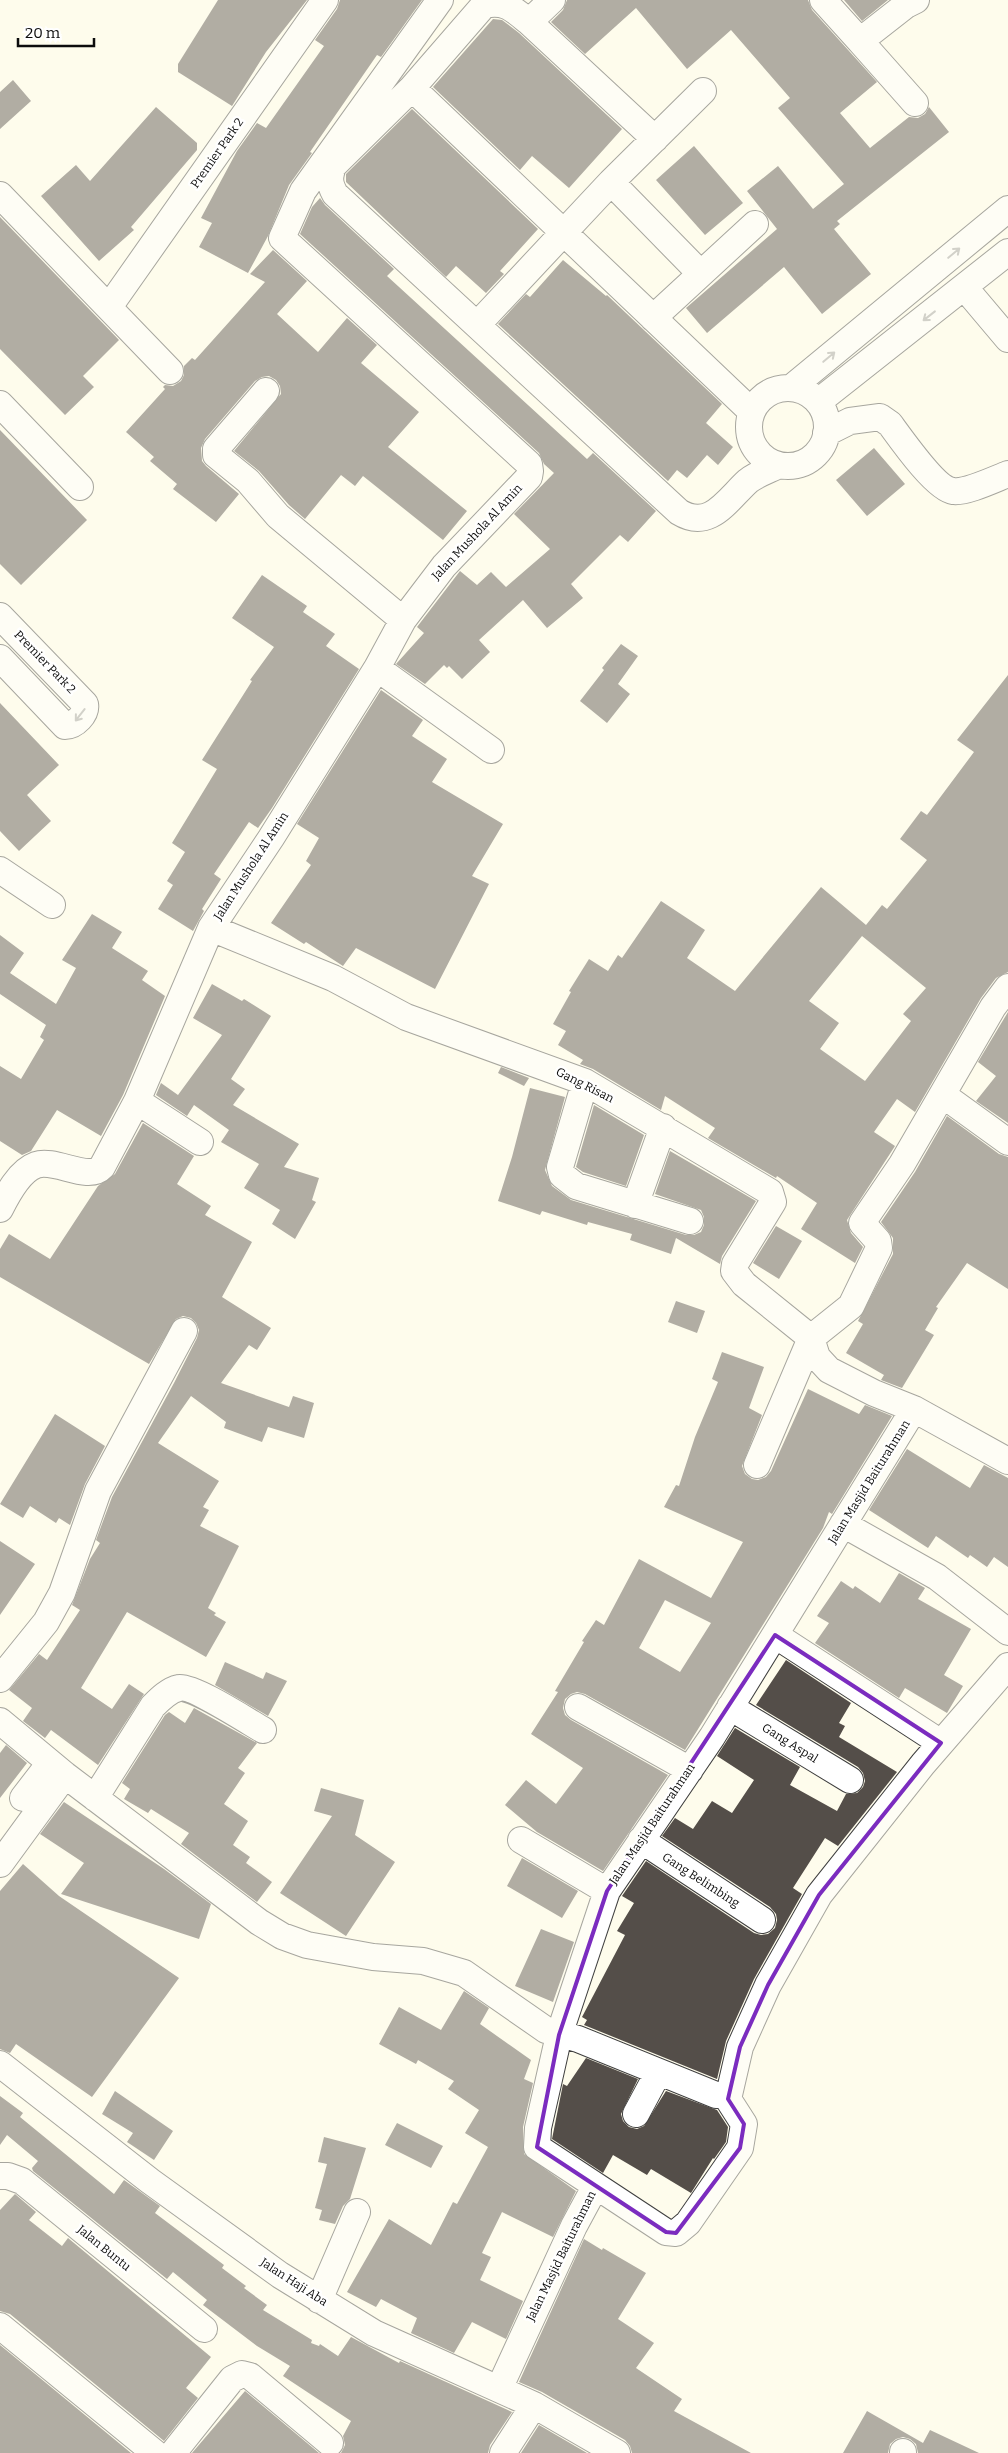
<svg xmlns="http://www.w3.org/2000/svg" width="1008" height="2453" font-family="Bitter,serif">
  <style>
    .building { fill: #544e49; fill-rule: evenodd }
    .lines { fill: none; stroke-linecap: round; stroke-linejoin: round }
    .street-casing { stroke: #3f3f3f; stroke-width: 28 }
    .street { stroke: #fff; stroke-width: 26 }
    .oneway { stroke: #9e9e9e }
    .marked { fill: none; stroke: #7b2cbf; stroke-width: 4; stroke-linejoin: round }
    .labels { text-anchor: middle; stroke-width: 5; stroke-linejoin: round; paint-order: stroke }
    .street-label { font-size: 12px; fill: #0c0c0c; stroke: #fff }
  </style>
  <rect width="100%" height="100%" fill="#fefcec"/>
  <!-- building -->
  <path class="building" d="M 218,0 L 307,0 L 266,52 L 232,106 L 178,72 L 178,64 Z
    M 340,0 L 422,0 L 381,57 L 377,55 L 310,152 L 312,153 L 289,185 L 268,236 L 248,273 L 199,247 L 212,223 L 201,218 L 237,151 L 257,123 L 266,128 L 324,46 L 315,40 L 337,9 Z
    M 567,0 L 808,0 L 812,10 L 877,82 L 840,113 L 870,148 L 909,117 L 918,118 L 925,114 L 929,107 L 949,132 L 837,221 L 840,224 L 834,229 L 871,274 L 822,314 L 784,267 L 707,333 L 686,308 L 777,229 L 747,191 L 778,166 L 813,209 L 844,184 L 778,108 L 790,98 L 731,30 L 687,69 L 636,8 L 585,54 L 551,22 L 563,10 Z
    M 844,0 L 888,0 L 862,21 Z
    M 493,19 L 502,20 L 519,33 L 622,129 L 569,188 L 532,156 L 520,170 L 433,87 Z
    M 13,80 L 31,101 L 0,129 L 0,92 Z
    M 156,107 L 197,143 L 197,150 L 131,227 L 134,230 L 99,261 L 41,196 L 76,165 L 90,181 Z
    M 412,109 L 538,229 L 500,271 L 504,274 L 486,293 L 456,266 L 446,277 L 346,182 L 346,174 Z
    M 694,146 L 743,203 L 705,235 L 656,180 Z
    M 320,198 L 325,205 L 394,269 L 387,276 L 587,459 L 593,453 L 656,511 L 628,542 L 620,535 L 571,584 L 583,598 L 547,628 L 523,600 L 479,640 L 490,652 L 462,679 L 449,666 L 447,668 L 444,665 L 425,684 L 396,664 L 424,633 L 417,627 L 460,571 L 477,585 L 491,572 L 506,587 L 550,549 L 514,514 L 554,473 L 544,464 L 539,453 L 300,234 L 312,207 Z
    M 0,217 L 119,340 L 83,376 L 94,387 L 65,415 L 0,349 Z
    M 273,250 L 307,281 L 277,314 L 318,352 L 347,318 L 377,345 L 361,363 L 419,412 L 388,447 L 467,511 L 443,540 L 363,476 L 355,486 L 341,475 L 305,519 L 289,505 L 259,471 L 234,451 L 281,394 L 280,386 L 276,380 L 269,376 L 262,377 L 255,381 L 205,439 L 201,448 L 202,461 L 206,466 L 239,494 L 216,522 L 173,489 L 177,484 L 150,461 L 154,457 L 126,432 L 165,389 L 163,387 L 165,385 L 173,386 L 181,381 L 184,375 L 184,366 L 192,358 L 195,360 L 265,282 L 250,274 Z
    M 563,260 L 606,296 L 607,295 L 722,404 L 706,423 L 733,447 L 718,465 L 707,455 L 687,478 L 677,470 L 668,481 L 498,324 L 526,294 L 530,297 Z
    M 0,430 L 87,520 L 21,585 L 0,564 Z
    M 874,448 L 905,484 L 867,516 L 836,480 Z
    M 262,575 L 307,606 L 303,612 L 335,634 L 326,646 L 359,669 L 272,808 L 258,828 L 249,822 L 214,874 L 221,879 L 202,909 L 204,911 L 193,931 L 158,909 L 173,885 L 167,881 L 185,852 L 172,843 L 217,769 L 202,760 L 252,681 L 250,680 L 274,647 L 232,618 Z
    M 621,644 L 638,656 L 618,684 L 630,694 L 607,723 L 580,701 L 604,670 L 602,668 Z
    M 1008,675 L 1008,972 L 996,978 L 981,998 L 915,1112 L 897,1099 L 874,1132 L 895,1146 L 847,1220 L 851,1233 L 863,1247 L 855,1263 L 801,1229 L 817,1203 L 777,1176 L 776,1178 L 708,1138 L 715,1128 L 665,1096 L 661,1110 L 593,1069 L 580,1064 L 583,1060 L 558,1045 L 566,1031 L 553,1024 L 571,992 L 569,991 L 589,959 L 608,971 L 618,955 L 622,958 L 661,901 L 705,930 L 687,958 L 735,991 L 821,887 L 866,925 L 882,905 L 887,909 L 927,860 L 900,839 L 921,811 L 927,815 L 974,752 L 957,740 ZM 862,936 L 926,988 L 903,1014 L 911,1021 L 865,1081 L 820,1049 L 839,1023 L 809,1001 Z
    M 381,690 L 423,720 L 412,736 L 447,759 L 432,782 L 503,824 L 472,876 L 489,884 L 435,989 L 356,948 L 343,966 L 306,942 L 304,944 L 271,923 L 311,865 L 306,861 L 319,838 L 297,824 Z
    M 0,703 L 59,765 L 27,795 L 51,821 L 19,851 L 0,831 Z
    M 92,914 L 122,932 L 112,948 L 148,971 L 142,980 L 165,996 L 123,1095 L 101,1136 L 57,1110 L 31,1151 L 22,1155 L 0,1141 L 0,1066 L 21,1079 L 44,1040 L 40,1037 L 46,1025 L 0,994 L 0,935 L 24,953 L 10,973 L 56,1004 L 76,968 L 62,960 Z
    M 212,984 L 242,1001 L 244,999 L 271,1016 L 231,1079 L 245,1089 L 233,1105 L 299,1144 L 284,1167 L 319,1178 L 312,1200 L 316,1202 L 295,1239 L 272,1224 L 280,1210 L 244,1188 L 259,1164 L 221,1142 L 229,1130 L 194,1105 L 187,1116 L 156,1095 L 161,1083 L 178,1095 L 222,1035 L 193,1018 Z
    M 1008,1012 L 1008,1123 L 976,1101 L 996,1076 L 978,1062 Z
    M 501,1067 L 529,1078 L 524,1086 L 498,1073 Z
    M 530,1088 L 565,1097 L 545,1170 L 552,1186 L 571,1200 L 686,1235 L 694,1235 L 701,1232 L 704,1225 L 704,1217 L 701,1210 L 655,1194 L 670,1151 L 756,1201 L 722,1256 L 720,1264 L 676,1238 L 671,1254 L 630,1240 L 632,1234 L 588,1222 L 587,1225 L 542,1211 L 540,1215 L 498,1201 L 512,1157 Z
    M 594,1105 L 644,1135 L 626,1186 L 583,1172 L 576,1167 Z
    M 947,1116 L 999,1154 L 1008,1157 L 1008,1289 L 967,1263 L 936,1307 L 938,1308 L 925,1330 L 934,1335 L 902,1388 L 881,1380 L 884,1375 L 846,1353 L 863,1324 L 858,1321 L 893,1254 L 893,1238 L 881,1222 L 915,1172 Z
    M 143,1123 L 194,1156 L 177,1184 L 211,1206 L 205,1215 L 252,1242 L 222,1297 L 271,1328 L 257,1350 L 249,1345 L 221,1383 L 289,1407 L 293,1396 L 314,1403 L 304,1438 L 268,1427 L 262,1442 L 224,1428 L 226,1422 L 191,1396 L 158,1443 L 219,1481 L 203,1507 L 209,1510 L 200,1526 L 239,1546 L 208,1608 L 216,1613 L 214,1615 L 226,1622 L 206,1657 L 127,1612 L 81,1688 L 112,1709 L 129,1684 L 144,1694 L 98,1765 L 51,1730 L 45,1738 L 23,1721 L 32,1708 L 9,1690 L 39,1654 L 47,1660 L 80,1610 L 72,1605 L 90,1559 L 100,1543 L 96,1540 L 112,1497 L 174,1383 L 197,1338 L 199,1330 L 196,1323 L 191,1318 L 183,1316 L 176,1319 L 149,1364 L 0,1277 L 0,1249 L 9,1234 L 50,1259 L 98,1186 L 115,1174 Z
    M 776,1226 L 802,1241 L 779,1279 L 753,1263 Z
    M 676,1301 L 705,1311 L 697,1333 L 668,1322 Z
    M 722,1352 L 764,1367 L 749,1408 L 762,1415 L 742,1466 L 745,1474 L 752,1479 L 758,1480 L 766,1477 L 771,1471 L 808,1389 L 859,1414 L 865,1405 L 892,1416 L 832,1514 L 829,1512 L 823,1528 L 685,1750 L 585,1694 L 577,1692 L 571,1694 L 565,1699 L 563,1708 L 565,1715 L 571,1720 L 668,1775 L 603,1871 L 537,1832 L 505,1805 L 526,1780 L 556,1804 L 583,1768 L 531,1734 L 558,1692 L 555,1691 L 584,1642 L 582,1641 L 596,1620 L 604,1625 L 639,1559 L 711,1598 L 743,1542 L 664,1507 L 676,1485 L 679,1486 L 695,1437 L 718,1382 L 712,1379 ZM 665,1600 L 711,1623 L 680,1672 L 639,1648 Z
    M 55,1414 L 105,1446 L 85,1484 L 70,1525 L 59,1518 L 56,1523 L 30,1506 L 23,1518 L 0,1504 Z
    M 907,1449 L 970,1488 L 984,1465 L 1008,1478 L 1008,1567 L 994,1557 L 987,1567 L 970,1555 L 968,1558 L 936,1536 L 928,1548 L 869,1510 Z
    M 0,1541 L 35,1564 L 0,1615 Z
    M 899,1573 L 925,1588 L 918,1599 L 971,1629 L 944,1675 L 963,1686 L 947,1713 L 905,1688 L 899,1698 L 815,1643 L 829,1623 L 817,1616 L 841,1581 L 853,1589 L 855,1586 L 880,1603 Z
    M 786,1660 L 851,1703 L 839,1723 L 845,1726 L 839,1737 L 897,1772 L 838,1846 L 825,1838 L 793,1888 L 802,1894 L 754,1979 L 726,2041 L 717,2079 L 584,2025 L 587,2020 L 582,2017 L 625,1935 L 617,1931 L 634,1903 L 622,1896 L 646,1861 L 754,1933 L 761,1935 L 768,1934 L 775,1928 L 777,1920 L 776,1914 L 770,1907 L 662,1836 L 675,1818 L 693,1829 L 712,1801 L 732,1813 L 754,1780 L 717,1756 L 735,1728 L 800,1767 L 790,1785 L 837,1811 L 846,1794 L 857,1793 L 863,1787 L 865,1781 L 863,1773 L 858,1767 L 756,1705 Z
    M 225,1662 L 263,1679 L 266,1672 L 287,1681 L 268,1716 L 215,1685 Z
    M 194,1708 L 257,1743 L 238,1768 L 245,1773 L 224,1804 L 248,1821 L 233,1845 L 250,1857 L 246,1863 L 272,1882 L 257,1902 L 181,1844 L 189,1833 L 151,1809 L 148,1813 L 124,1799 L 130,1789 L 122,1783 L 165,1715 L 169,1712 L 185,1723 Z
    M 6,1745 L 27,1763 L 0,1798 L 0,1753 Z
    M 321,1788 L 364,1800 L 355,1835 L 395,1862 L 346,1936 L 280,1893 L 332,1816 L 314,1811 Z
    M 64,1802 L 164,1869 L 211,1904 L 199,1939 L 61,1894 L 84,1863 L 40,1834 Z
    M 522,1858 L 578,1891 L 562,1918 L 507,1886 Z
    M 23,1864 L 59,1896 L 179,1978 L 92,2097 L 16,2044 L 10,2053 L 0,2049 L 0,1891 Z
    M 541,1929 L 574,1942 L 553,2002 L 515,1986 Z
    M 464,1991 L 489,2008 L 480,2024 L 531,2060 L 524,2079 L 533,2083 L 523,2127 L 524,2154 L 576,2191 L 553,2237 L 502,2212 L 482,2253 L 491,2257 L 480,2280 L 523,2301 L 506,2339 L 472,2322 L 454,2353 L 411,2333 L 417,2318 L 381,2299 L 376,2307 L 347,2292 L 389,2219 L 431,2245 L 453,2202 L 457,2204 L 488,2147 L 465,2133 L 479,2110 L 448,2089 L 454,2081 L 418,2060 L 416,2064 L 379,2044 L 399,2007 L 441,2030 Z
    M 586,2058 L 638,2079 L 621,2114 L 623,2121 L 629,2127 L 637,2129 L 644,2126 L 666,2091 L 717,2110 L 728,2127 L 726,2142 L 714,2159 L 713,2158 L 691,2193 L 651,2169 L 647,2175 L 613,2155 L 603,2173 L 552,2139 L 563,2084 L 567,2086 Z
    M 115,2091 L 173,2131 L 154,2160 L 127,2142 L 133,2133 L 102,2114 Z
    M 0,2096 L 23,2113 L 20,2117 L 114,2194 L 124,2180 L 160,2206 L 155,2213 L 224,2265 L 222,2268 L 246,2286 L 244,2288 L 267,2305 L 263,2310 L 312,2340 L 311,2343 L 319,2346 L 320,2344 L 338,2356 L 351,2337 L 399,2363 L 400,2361 L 512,2412 L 490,2445 L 488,2453 L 341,2453 L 345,2445 L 343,2436 L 351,2421 L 283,2376 L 290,2366 L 257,2346 L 203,2305 L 207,2300 L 173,2272 L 167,2279 L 33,2171 L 32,2168 L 38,2161 L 7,2135 L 0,2145 Z
    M 397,2123 L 443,2146 L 431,2168 L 385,2145 Z
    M 324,2137 L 366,2148 L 350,2199 L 343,2206 L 335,2224 L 319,2220 L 322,2210 L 315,2208 L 327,2164 L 318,2162 Z
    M 15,2194 L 36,2212 L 29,2220 L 62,2246 L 68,2238 L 211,2357 L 186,2388 L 198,2398 L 164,2441 L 10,2314 L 0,2311 L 0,2210 Z
    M 584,2239 L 602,2250 L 603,2248 L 646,2273 L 618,2319 L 654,2343 L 636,2368 L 682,2399 L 674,2411 L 751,2453 L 632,2453 L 630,2446 L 625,2440 L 542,2392 L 519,2382 Z
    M 0,2345 L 131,2453 L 0,2453 Z
    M 245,2391 L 319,2453 L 192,2453 Z
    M 867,2411 L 923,2443 L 930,2430 L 979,2453 L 918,2453 L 916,2444 L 910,2439 L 903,2437 L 896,2439 L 890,2444 L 888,2453 L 843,2453 Z
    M 539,2425 L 587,2453 L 521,2453 Z"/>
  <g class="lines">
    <defs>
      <path id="street" d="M 823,0 L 860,41
        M 529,22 L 552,0
        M 412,88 L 751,411
        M 915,103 L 860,41 L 906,5 L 916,0
        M 655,139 L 529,22 C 513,9 505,0 484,5 L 412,88 L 333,166 C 329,178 329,183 335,194 L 679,512 C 710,531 727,500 748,481 C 757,474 769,470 779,465
        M 611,182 L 700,273
        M 0,195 L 170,371
        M 965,288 L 1008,339
        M 109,307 L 325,0
        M 653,318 L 755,224
        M 477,325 L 611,182 L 703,91
        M749 427a39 39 0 1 1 78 0a39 39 0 1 1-78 0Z
        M 791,388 L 1008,209
        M 266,391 L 216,449 L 216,455 L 248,481 L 278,516 L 403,620
        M 818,402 L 1008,252
        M 0,404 L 80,487
        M 826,433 L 850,421 L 880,417 L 890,424 C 901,439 936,489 953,491 C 966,493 995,479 1008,474
        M 0,616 L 85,704 C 87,714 75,726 65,726 L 0,658
        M 377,668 L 491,750
        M 0,870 L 52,905
        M 211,928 L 333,978 L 406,1017 L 585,1082 L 770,1192 L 773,1202 L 735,1264 L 734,1271 L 744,1284 L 811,1338
        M 585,1082 L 560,1167 L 562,1175 L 576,1186 L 690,1221
        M 943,1095 L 1008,1142
        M 137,1101 L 200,1142
        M 635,1205 L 663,1127
        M 0,1209 C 7,1195 19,1171 36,1165 C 55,1158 88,1182 102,1167 L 137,1101 L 211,928 L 271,838 L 377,668 L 403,620 L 444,566 L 529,477 L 530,471 L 529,464 L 282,238 L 303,191 L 440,0
        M 811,1338 L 817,1357 L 829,1370 L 874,1393 L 914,1409 L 1008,1461
        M 914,1409 L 712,1737 L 607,1891 L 559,2035 L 538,2128 L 537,2147 L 666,2232 L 676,2233 L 688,2223 L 740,2148 L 744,2124 L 728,2099 L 740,2047 L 768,1985 L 819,1895 L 923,1764 L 1008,1666
        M 757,1465 L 811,1338 L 851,1306 L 879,1248 L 878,1241 L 862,1223 L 902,1164 L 993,1007 L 1008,987
        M 843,1524 L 937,1577 L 1008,1632
        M 775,1635 L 941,1743
        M 0,1679 L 46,1622 L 62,1593 L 98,1491 L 184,1331
        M 578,1707 L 690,1770
        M 730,1707 L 850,1780
        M 0,1721 L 65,1775 L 259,1922 L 282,1936 L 307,1945 L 373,1957 L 423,1961 L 464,1973 L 546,2030 L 578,2039 L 716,2095
        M 23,1798 L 50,1763
        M 95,1798 L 153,1706 C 160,1699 169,1690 179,1688 C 192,1685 249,1722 263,1730
        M 521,1840 L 607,1891
        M 641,1840 L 762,1920
        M 0,1864 L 65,1775
        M 0,2064 L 150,2181 L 280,2275 L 374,2333 L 534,2405 L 617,2453
        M 636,2114 L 658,2073
        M 0,2176 L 8,2176 L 22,2181 L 204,2329
        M 319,2300 L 357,2212
        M 0,2326 L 155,2453
        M 499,2389 L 574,2226 L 595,2187
        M 173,2453 L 232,2379 L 242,2374 L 250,2376 L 330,2443
        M 503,2453 L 534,2405
        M 903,2453 L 903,2452"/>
    </defs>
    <!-- street casing -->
    <use href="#street" class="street-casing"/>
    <!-- street -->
    <use href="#street" class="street"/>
  </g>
  <!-- one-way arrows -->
  <defs><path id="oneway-shaft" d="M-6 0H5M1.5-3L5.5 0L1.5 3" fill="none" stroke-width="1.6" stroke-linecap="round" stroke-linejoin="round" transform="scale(1.25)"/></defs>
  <g class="oneway">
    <use href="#oneway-shaft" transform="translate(954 253) rotate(-40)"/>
    <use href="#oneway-shaft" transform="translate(929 316) rotate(142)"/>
    <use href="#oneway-shaft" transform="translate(829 357) rotate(-40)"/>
    <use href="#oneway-shaft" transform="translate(80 715) rotate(128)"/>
  </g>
  <!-- marked area -->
  <path d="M0 0H1008V2453H0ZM 775,1635 L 941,1743 L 819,1895 L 768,1985 L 740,2047 L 728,2099 L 744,2124 L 740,2148 L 676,2233 L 666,2232 L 537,2147 L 559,2035 L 607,1891 Z" fill="#fefcec" fill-opacity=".55" fill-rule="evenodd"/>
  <path class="marked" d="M 775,1635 L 941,1743 L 819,1895 L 768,1985 L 740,2047 L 728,2099 L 744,2124 L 740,2148 L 676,2233 L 666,2232 L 537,2147 L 559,2035 L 607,1891 Z"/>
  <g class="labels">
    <!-- street labels -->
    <g class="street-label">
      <text transform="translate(217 153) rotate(-55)" y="4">Premier Park 2</text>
      <text transform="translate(477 532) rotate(-47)" y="4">Jalan Mushola Al Amin</text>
      <text transform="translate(45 662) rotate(46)" y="4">Premier Park 2</text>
      <text transform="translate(251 866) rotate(-57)" y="4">Jalan Mushola Al Amin</text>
      <text transform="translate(585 1085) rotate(27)" y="4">Gang Risan</text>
      <text transform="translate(869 1482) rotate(-58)" y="4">Jalan Masjid Baiturahman</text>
      <text transform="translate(790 1743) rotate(32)" y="4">Gang Aspal</text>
      <text transform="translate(652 1824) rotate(-56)" y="4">Jalan Masjid Baiturahman</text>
      <text transform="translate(701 1880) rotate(33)" y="4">Gang Belimbing</text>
      <text transform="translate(104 2248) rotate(39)" y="4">Jalan Buntu</text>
      <text transform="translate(561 2256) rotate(-64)" y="4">Jalan Masjid Baiturahman</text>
      <text transform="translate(294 2282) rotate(33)" y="4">Jalan Haji Aba</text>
    </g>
  </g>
  <!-- scale -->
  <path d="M18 38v8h76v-8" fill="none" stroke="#0c0c0c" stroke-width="2.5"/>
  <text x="25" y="38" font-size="15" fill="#0c0c0c" stroke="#ffffff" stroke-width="4" paint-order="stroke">20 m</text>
</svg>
